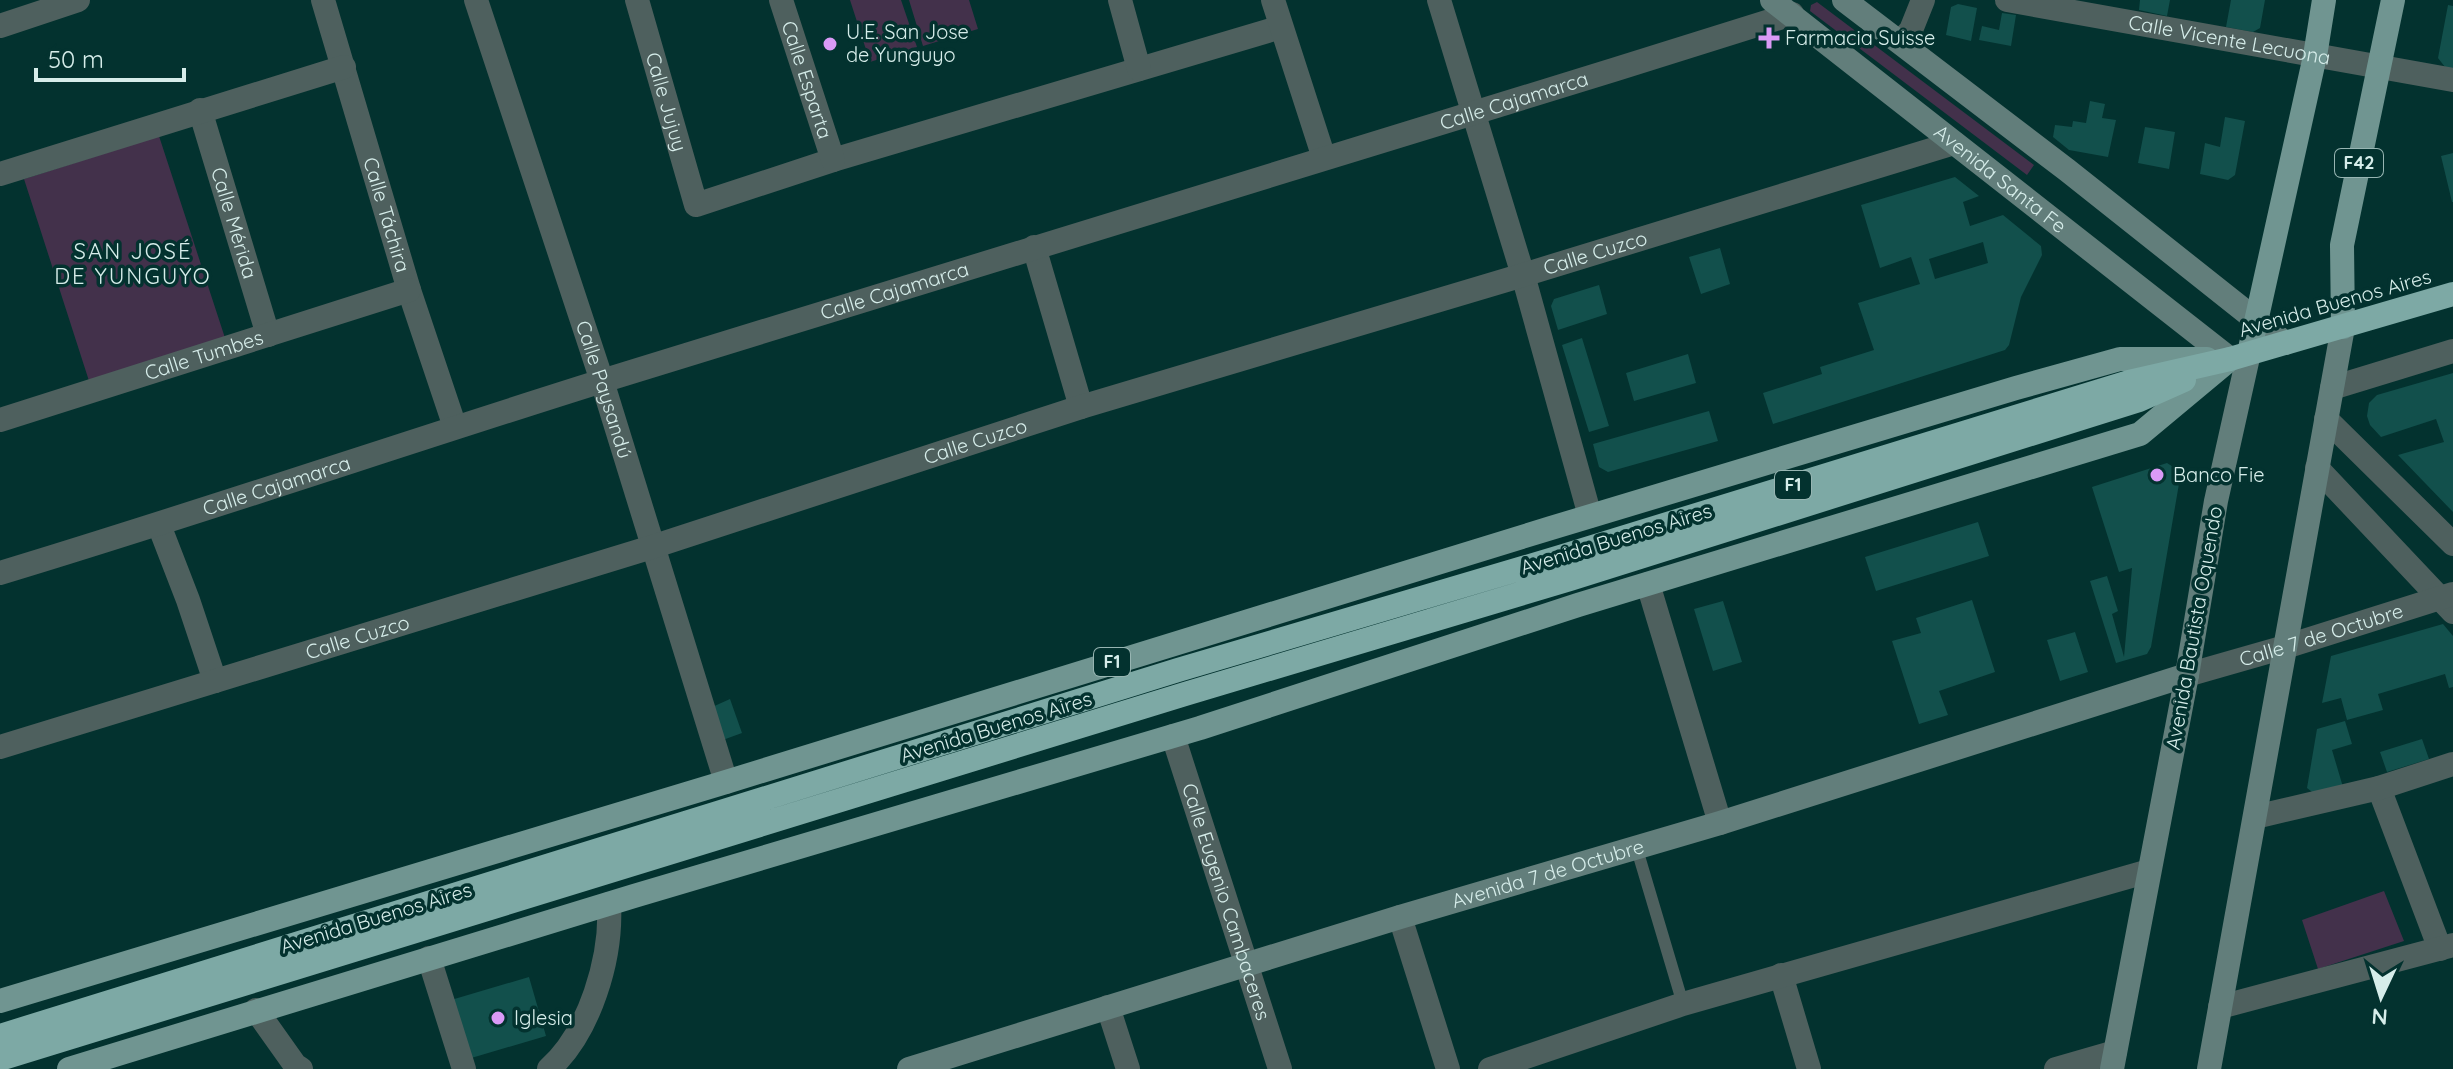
<svg xmlns="http://www.w3.org/2000/svg" width="2453" height="1069" font-family="Quicksand,sans-serif">
  <style>
    .green { fill: #43314b }
    .building { fill: #12504c; fill-rule: evenodd }
    .lines { fill: none; stroke-linecap: round; stroke-linejoin: round }
    .lane { stroke: #4e605e; stroke-width: 12 }
    .street { stroke: #4e605e; stroke-width: 24 }
    .secondary { stroke: #627e7b; stroke-width: 24 }
    .primary { stroke: #709591; stroke-width: 24 }
    .highway { stroke: #7da9a5; stroke-width: 24 }
    .poi-dot { fill: #da9af6; stroke: #03322f; stroke-width: 3 }
    .labels { text-anchor: middle; stroke-width: 7; stroke-linejoin: round; paint-order: stroke }
    .shield { fill: #03322f; stroke: #97b5b2; stroke-width: 2 }
    .shield-label { font-size: 18px; font-weight: bold; fill: #d6edea }
    .poi-label { font-size: 20px; fill: #d6edea; stroke: #03322f; text-anchor: start }
    .street-label { font-size: 20px; fill: #d6edea; stroke: #03322f }
    .neighbourhood-label { font-size: 22px; letter-spacing: 2px; fill: #d6edea; stroke: #03322f }
  </style>
  <rect width="100%" height="100%" fill="#03322f"/>
  <!-- green -->
  <path class="green" d="M 850,0 L 901,0 L 917,47 L 870,62 Z
    M 909,0 L 969,0 L 978,29 L 923,46 Z
    M 1817,2 L 2034,165 L 2027,175 L 1810,11 L 1811,5 Z
    M 159,136 L 226,341 L 90,384 L 24,179 Z
    M 2384,891 L 2404,941 L 2318,969 L 2302,920 Z"/>
  <!-- building -->
  <path class="building" d="M 2140,0 L 2170,0 L 2167,16 L 2139,10 Z
    M 2231,0 L 2265,0 L 2260,28 L 2253,32 L 2226,27 Z
    M 1958,4 L 1977,8 L 1971,41 L 1946,35 L 1951,7 Z
    M 2448,5 L 2453,6 L 2453,69 L 2445,67 L 2438,58 Z
    M 2002,13 L 2016,15 L 2011,46 L 1979,40 L 1982,26 L 1999,30 Z
    M 2090,101 L 2105,104 L 2102,118 L 2116,120 L 2108,157 L 2069,150 L 2053,137 L 2055,125 L 2072,127 L 2073,121 L 2086,123 Z
    M 2225,117 L 2245,121 L 2235,175 L 2228,180 L 2200,174 L 2205,143 L 2220,147 Z
    M 2145,127 L 2175,132 L 2169,169 L 2138,163 Z
    M 2453,153 L 2453,202 L 2452,202 L 2441,156 Z
    M 1955,177 L 1979,196 L 1963,202 L 1970,226 L 2003,215 L 2041,246 L 2042,255 L 2021,297 L 2009,345 L 2005,350 L 1773,424 L 1763,393 L 1822,374 L 1820,367 L 1874,350 L 1858,303 L 1920,284 L 1911,257 L 1880,268 L 1861,205 ZM 1983,242 L 1988,263 L 1935,279 L 1929,259 Z
    M 1720,248 L 1730,284 L 1701,294 L 1689,257 Z
    M 1599,285 L 1607,314 L 1558,330 L 1551,306 L 1554,299 Z
    M 1582,338 L 1609,426 L 1589,432 L 1562,345 Z
    M 1688,354 L 1696,383 L 1634,401 L 1626,373 Z
    M 2453,373 L 2453,512 L 2398,455 L 2444,442 L 2436,419 L 2381,437 L 2370,425 L 2367,416 L 2369,403 L 2377,395 Z
    M 1709,411 L 1718,441 L 1608,472 L 1599,467 L 1593,444 Z
    M 2167,463 L 2181,472 L 2151,647 L 2147,654 L 2116,663 L 2090,581 L 2107,576 L 2118,611 L 2112,614 L 2124,657 L 2132,568 L 2119,572 L 2092,487 Z
    M 1978,522 L 1989,556 L 1876,591 L 1865,557 Z
    M 1972,600 L 1995,672 L 1939,691 L 1948,715 L 1919,724 L 1892,641 L 1921,633 L 1916,618 Z
    M 1723,601 L 1742,662 L 1713,671 L 1694,609 Z
    M 2443,624 L 2453,636 L 2453,687 L 2449,688 L 2445,674 L 2378,694 L 2383,710 L 2347,720 L 2341,698 L 2322,703 L 2331,656 Z
    M 2075,632 L 2088,672 L 2060,681 L 2047,640 Z
    M 730,699 L 742,733 L 720,741 L 710,708 Z
    M 2345,721 L 2352,744 L 2332,750 L 2343,787 L 2316,795 L 2307,788 L 2317,729 Z
    M 2422,739 L 2429,759 L 2387,772 L 2380,752 Z
    M 529,977 L 546,1036 L 468,1059 L 451,1000 Z"/>
  <g class="lines">
    <!-- lane -->
    <path class="lane" d="M 1636,846 L 1683,1004"/>
    <!-- street -->
    <g class="street">
      <path id="s1" d="M 323,0 L 409,290 L 455,427"/>
      <path id="s2" d="M 476,0 L 602,381 L 726,782"/>
      <path id="s3" d="M 637,0 L 696,205 L 833,160 L 1281,27"/>
      <path id="s4" d="M 781,0 L 833,160"/>
      <path d="M 1120,0 L 1139,69"/>
      <path d="M 1273,0 L 1324,158"/>
      <path d="M 1439,0 L 1523,275 L 1590,516"/>
      <path id="s5" d="M 2007,0 L 2453,80"/>
      <path d="M 0,26 L 78,0"/>
      <path d="M 1900,42 L 1911,30 L 1923,0"/>
      <path id="s6" d="M 200,110 L 268,335"/>
      <path d="M 0,174 L 344,67"/>
      <path d="M 1034,247 L 1081,407"/>
      <path d="M 2332,388 L 2453,351"/>
      <path d="M 2326,419 L 2453,544"/>
      <path id="s7" d="M 0,420 L 409,290"/>
      <path d="M 2317,468 L 2453,612"/>
      <path d="M 159,525 L 188,600 L 215,681"/>
      <path id="s8" d="M 0,573 C 202,512 401,444 602,381 C 998,258 1396,139 1792,14"/>
      <path d="M 1648,584 L 1720,823"/>
      <path id="s9" d="M 2187,675 L 2285,647 L 2453,594"/>
      <path id="s10" d="M 1173,736 L 1280,1069"/>
      <path id="s11" d="M 0,747 L 652,547 L 1081,407 L 1523,275 L 1954,143"/>
      <path d="M 2379,788 L 2440,949"/>
      <path d="M 2255,817 L 2379,788 L 2453,764"/>
      <path d="M 1400,917 L 1448,1069"/>
      <path d="M 429,958 L 464,1069"/>
      <path d="M 1781,975 L 1809,1069"/>
      <path d="M 1108,1007 L 1128,1069"/>
      <path d="M 2220,1007 L 2453,945"/>
      <path d="M 256,1010 L 295,1065 L 301,1069"/>
      <path d="M 549,1069 C 590,1032 612,958 609,904"/>
      <path d="M 1490,1069 L 1683,1004 L 2149,871"/>
      <path d="M 2056,1069 L 2115,1052"/>
    </g>
    <!-- secondary -->
    <g class="secondary">
      <path id="s12" d="M 1772,0 L 2230,359"/>
      <path d="M 1844,0 L 2067,170 L 2285,343"/>
      <path id="s13" d="M 909,1069 L 1400,917 L 1720,823 L 2187,675"/>
      <path d="M 2112,1069 L 2187,675 L 2216,501 L 2249,353"/>
      <path d="M 2209,1069 L 2343,327"/>
    </g>
    <!-- primary -->
    <path class="primary" d="M 2343,327 L 2342,245 L 2393,0
      M 2249,353 L 2315,56 L 2324,0
      M 0,1001 L 726,782 L 1551,528 L 2016,388 L 2120,359 L 2207,359
      M 69,1069 L 634,896 L 1200,728 L 1578,605 L 2140,434 L 2230,359"/>
    <!-- highway -->
    <path class="highway" d="M 0,1036 L 1178,670 L 1560,557 L 2129,382 L 2230,359 L 2453,294
      M 0,1059 L 1185,694 L 1570,579 L 2139,400 L 2184,380"/>
  </g>
  <!-- markers -->
  <g class="poi-dot">
    <path d="M1765 26h8v8h8v8h-8v8h-8v-8h-8v-8h8z"/>
    <circle cx="830" cy="44" r="8"/>
    <circle cx="2157" cy="475" r="8"/>
    <circle cx="498" cy="1018" r="8"/>
  </g>
  <g class="labels">
    <!-- shield labels -->
    <g class="shield">
      <rect x="2335" y="149" width="48" height="28" rx="6"/>
      <rect x="1775" y="471" width="36" height="28" rx="6"/>
      <rect x="1094" y="648" width="36" height="28" rx="6"/>
    </g>
    <g class="shield-label">
      <text x="2359" y="169">F42</text>
      <text x="1793" y="491">F1</text>
      <text x="1112" y="668">F1</text>
    </g>
    <!-- poi labels -->
    <g class="poi-label">
      <text x="846" y="39">U.E. San Jose<tspan x="846" dy="23">de Yunguyo</tspan></text>
      <text x="1785" y="45">Farmacia Suisse</text>
      <text x="2173" y="482">Banco Fie</text>
      <text x="514" y="1025">Iglesia</text>
    </g>
    <!-- street labels -->
    <g class="street-label">
      <text dy="7" stroke="none"><textPath href="#s5" startOffset="226">Calle Vicente Lecuona</textPath></text>
      <text dy="7" stroke="none"><textPath href="#s4" startOffset="84">Calle Esparta</textPath></text>
      <text dy="7" stroke="none"><textPath href="#s8" startOffset="1586">Calle Cajamarca</textPath></text>
      <text dy="7" stroke="none"><textPath href="#s3" startOffset="106">Calle Jujuy</textPath></text>
      <text dy="7" stroke="none"><textPath href="#s12" startOffset="290">Avenida Santa Fe</textPath></text>
      <text dy="7" stroke="none"><textPath href="#s1" startOffset="224">Calle Táchira</textPath></text>
      <text dy="7" stroke="none"><textPath href="#s6" startOffset="118">Calle Mérida</textPath></text>
      <text dy="7" stroke="none"><textPath href="#s11" startOffset="1670">Calle Cuzco</textPath></text>
      <text dy="7" stroke="none"><textPath href="#s8" startOffset="938">Calle Cajamarca</textPath></text>
      <text transform="translate(2335 303) rotate(-16)" y="7">Avenida Buenos Aires</text>
      <text dy="7" stroke="none"><textPath href="#s7" startOffset="214">Calle Tumbes</textPath></text>
      <text dy="7" stroke="none"><textPath href="#s2" startOffset="410">Calle Paysandú</textPath></text>
      <text dy="7" stroke="none"><textPath href="#s11" startOffset="1022">Calle Cuzco</textPath></text>
      <text dy="7" stroke="none"><textPath href="#s8" startOffset="290">Calle Cajamarca</textPath></text>
      <text transform="translate(1616 539) rotate(-17)" y="7">Avenida Buenos Aires</text>
      <text transform="translate(2194 628) rotate(-80)" y="7">Avenida Bautista Oquendo</text>
      <text dy="7" stroke="none"><textPath href="#s9" startOffset="140">Calle 7 de Octubre</textPath></text>
      <text dy="7" stroke="none"><textPath href="#s11" startOffset="374">Calle Cuzco</textPath></text>
      <text transform="translate(996 727) rotate(-17)" y="7">Avenida Buenos Aires</text>
      <text dy="7" stroke="none"><textPath href="#s13" startOffset="668">Avenida 7 de Octubre</textPath></text>
      <text dy="7" stroke="none"><textPath href="#s10" startOffset="174">Calle Eugenio Cambaceres</textPath></text>
      <text transform="translate(376 918) rotate(-17)" y="7">Avenida Buenos Aires</text>
    </g>
    <!-- neighbourhood labels -->
    <g class="neighbourhood-label">
      <text x="133" y="259">SAN JOSÉ<tspan x="133" dy="25">DE YUNGUYO</tspan></text>
    </g>
  </g>
  <!-- north arrow -->
  <g transform="translate(2381 997) rotate(184)" stroke="#03322f" stroke-width="6" paint-order="stroke">
  <path d="M0-6L14 30L0 20L-14 30Z" fill="#d6edea"/>
  <text y="-12" font-size="22" font-weight="bold" text-anchor="middle" fill="#d6edea">N</text>
  </g>
  <!-- scale -->
  <path d="M36 68v12h148v-12" fill="none" stroke="#d6edea" stroke-width="4"/>
  <text x="48" y="68" font-size="24" fill="#d6edea" stroke="#03322f" stroke-width="6" paint-order="stroke">50 m</text>
</svg>
